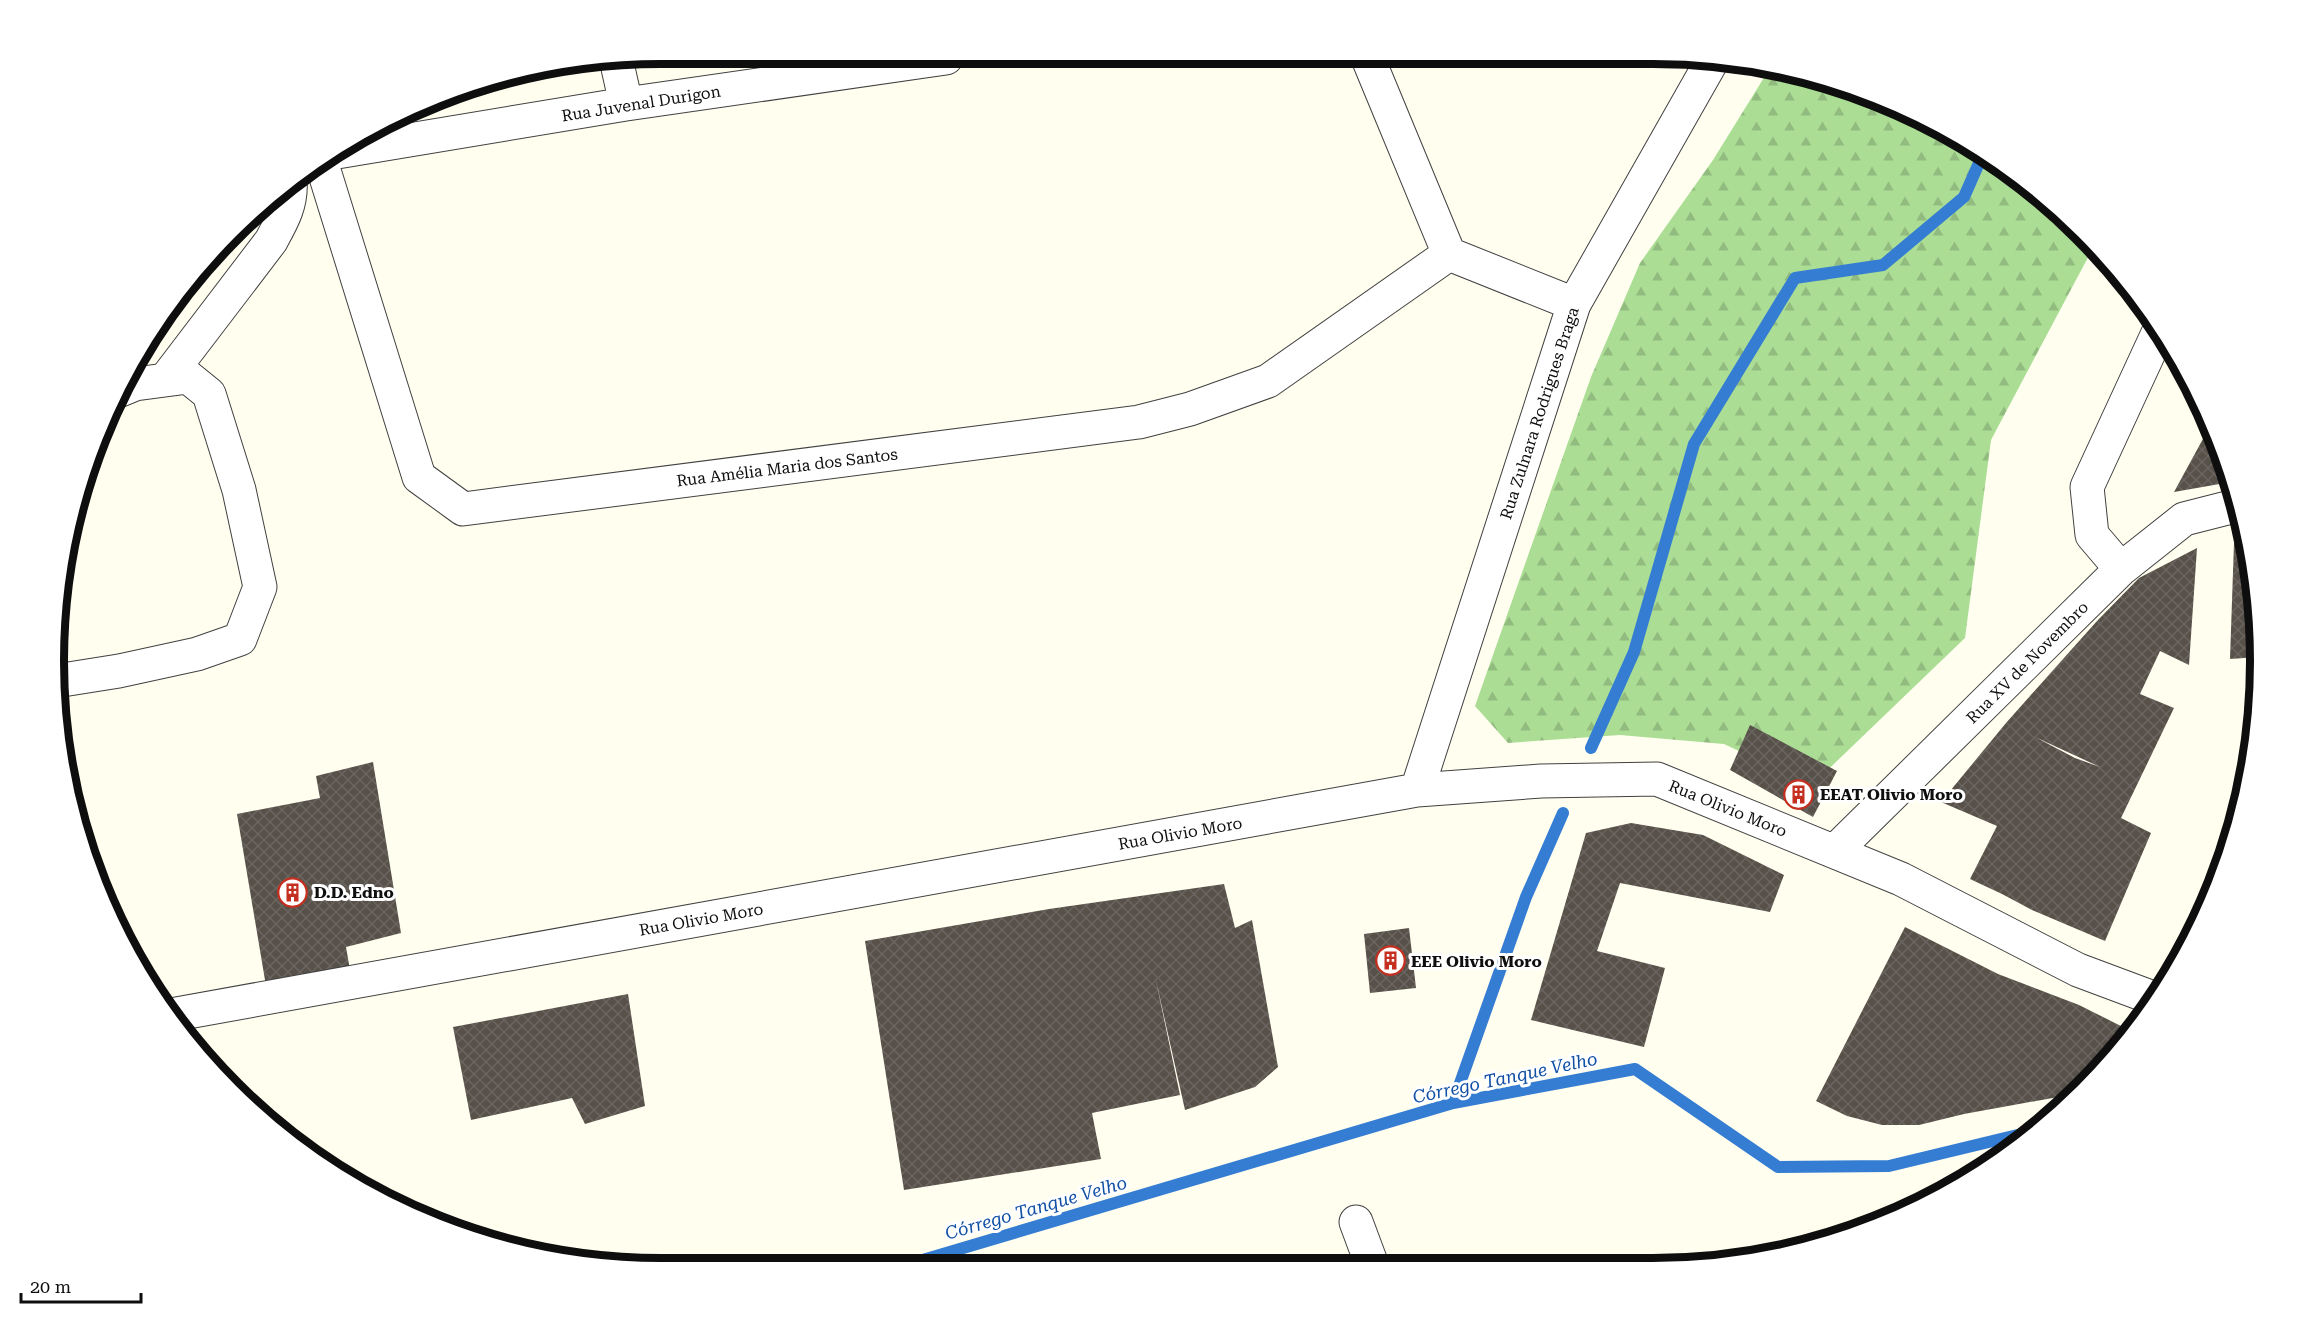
<svg xmlns="http://www.w3.org/2000/svg" width="2314" height="1323" font-family="'Roboto Serif',serif">
  <style>
    .forest { fill: url(#forest-firs) }
    .lines { fill: none; stroke-linecap: round; stroke-linejoin: round }
    .stream { stroke: #357dd3; stroke-width: 12 }
    .building { fill: url(#building-cross-hatch); fill-rule: evenodd }
    .minor-casing { stroke: #414141; stroke-width: 35 }
    .minor { stroke: #fff; stroke-width: 33 }
    .labels { text-anchor: middle; stroke-width: 6; stroke-linejoin: round; paint-order: stroke }
    .street-label { font-size: 16px; fill: #0e0e0e; stroke: #fff }
    .poi-label { font-size: 16px; font-weight: bold; fill: #0e0e0e; stroke: #fff; text-anchor: start }
    .water-label { font-size: 18px; font-style: italic; fill: #1150a5; stroke: #fff }
    .rim { fill: none; stroke: #0e0e0e; stroke-width: 8 }
  </style>
  <defs>
    <pattern id="forest-firs" width="22" height="20" patternUnits="userSpaceOnUse" patternTransform="scale(1.5)"><rect width="22" height="20" fill="#abdd95"/><path d="M5 1l3.5 6h-7zM16 11l3.5 6h-7z" fill="#92bc7f"/></pattern>
    <pattern id="building-cross-hatch" width="8" height="8" patternUnits="userSpaceOnUse" patternTransform="scale(1.5)"><rect width="8" height="8" fill="#57514a"/><path d="M0 0l8 8M0 8l8-8" fill="none" stroke="#6a6560"/></pattern>
  </defs>
  <rect width="100%" height="100%" fill="#fffeef"/>
  <!-- forest -->
  <path class="forest" d="M 1770,68 L 1810,75 L 1957,136 L 2053,205 L 2093,248 L 1991,440 L 1965,638 L 1812,785 L 1724,744 L 1620,735 L 1508,743 L 1475,706 L 1591,377 L 1640,263 L 1713,160 Z"/>
  <g class="lines">
    <!-- stream -->
    <path class="stream" d="M 1591,748 L 1634,652 L 1694,444 L 1795,278 L 1883,265 L 1964,197 L 1983,154
      M 1453,1103 L 1526,897 L 1563,813
      M 899,1267 L 1453,1103 L 1635,1069 L 1778,1167 L 1889,1166 L 2034,1131"/>
  </g>
  <!-- building -->
  <path class="building" d="M 2210,426 L 2231,482 L 2174,492 Z
    M 2245,541 L 2259,622 L 2258,657 L 2230,659 L 2234,543 Z
    M 2197,548 L 2189,665 L 2160,651 L 2140,694 L 2174,708 L 2121,818 L 2151,833 L 2105,941 L 2032,910 L 2002,894 L 1970,879 L 1997,826 L 1941,802 L 2006,723 L 2097,621 L 2139,578 ZM 2035,737 L 2100,767 L 2075,758 Z
    M 1750,725 L 1837,771 L 1813,817 L 1730,770 Z
    M 373,762 L 401,933 L 346,947 L 350,970 L 266,986 L 237,814 L 320,798 L 316,776 Z
    M 1631,823 L 1703,835 L 1784,875 L 1770,912 L 1620,883 L 1597,951 L 1665,968 L 1644,1047 L 1531,1020 L 1586,833 Z
    M 1224,884 L 1235,928 L 1252,920 L 1278,1067 L 1255,1087 L 1185,1110 L 1155,976 L 1180,1095 L 1092,1113 L 1101,1159 L 904,1190 L 865,941 L 1049,909 Z
    M 1905,927 L 1998,974 L 2079,1005 L 2129,1030 L 2080,1093 L 1964,1114 L 1919,1125 L 1882,1125 L 1847,1116 L 1816,1101 Z
    M 1409,928 L 1416,988 L 1370,993 L 1364,934 Z
    M 628,994 L 645,1106 L 585,1124 L 572,1098 L 471,1120 L 453,1027 Z"/>
  <g class="lines">
    <defs>
      <path id="minor" d="M 1367,56 L 1449,254 L 1574,304
        M 616,59 L 626,104
        M 337,152 L 626,104 L 946,58
        M 321,161 L 419,477 L 463,509 L 1139,422 L 1190,409 L 1268,381 L 1449,254
        M 165,380 L 271,241 C 282,221 292,204 290,181
        M 2121,569 L 2092,535 L 2087,487 L 2159,331
        M 56,681 L 119,671 L 197,654 L 240,639 L 260,587 L 239,490 L 209,394 L 188,377 L 135,384 L 118,391
        M 1417,790 L 1574,304 L 1713,59
        M 1835,851 L 2121,569 L 2184,519 L 2239,505
        M 171,1015 L 1417,790 L 1541,781 L 1657,779 L 1901,879 L 2078,970 L 2153,998
        M 1356,1222 L 1372,1265"/>
    </defs>
    <!-- minor casing -->
    <use href="#minor" class="minor-casing"/>
    <!-- minor -->
    <use href="#minor" class="minor"/>
  </g>
  <!-- icons -->
  <defs>
    <symbol id="building-ring" viewBox="-11 -11 22 22"><circle r="9.5" fill="#fff" stroke="#c42f20" stroke-width="1.5"/><path d="M-4-6H4V6H1V3H-1V6H-4ZM-2.5-4.3h1.7v1.8h-1.7ZM.8-4.3h1.7v1.8H.8ZM-2.5-1h1.7V.8h-1.7ZM.8-1h1.7V.8H.8Z" fill="#c42f20"/></symbol>
  </defs>
  <g fill-rule="evenodd">
    <use href="#building-ring" x="1782" y="778" width="33" height="33"/>
    <use href="#building-ring" x="276" y="876" width="33" height="33"/>
    <use href="#building-ring" x="1374" y="944" width="33" height="33"/>
  </g>
  <g class="labels">
    <!-- street labels -->
    <g class="street-label">
      <text transform="translate(641 103) rotate(-9)" y="6">Rua Juvenal Durigon</text>
      <text transform="translate(1539 413) rotate(-72)" y="6">Rua Zulnara Rodrigues Braga</text>
      <text transform="translate(787 467) rotate(-7)" y="6">Rua Amélia Maria dos Santos</text>
      <text transform="translate(2027 662) rotate(-45)" y="6">Rua XV de Novembro</text>
      <text transform="translate(1728 808) rotate(22)" y="6">Rua Olivio Moro</text>
      <text transform="translate(1180 833) rotate(-10)" y="6">Rua Olivio Moro</text>
      <text transform="translate(701 919) rotate(-10)" y="6">Rua Olivio Moro</text>
    </g>
    <!-- poi labels -->
    <g class="poi-label">
      <text x="1820" y="800">EEAT Olivio Moro</text>
      <text x="314" y="898">D.D. Edno</text>
      <text x="1411" y="967">EEE Olivio Moro</text>
    </g>
    <!-- water labels -->
    <g class="water-label">
      <text transform="translate(1505 1078) rotate(-12)" y="6">Córrego Tanque Velho</text>
      <text transform="translate(1036 1208) rotate(-16)" y="6">Córrego Tanque Velho</text>
    </g>
  </g>
  <!-- crop -->
  <path d="M0 0H2314V1323H0ZM661 64H1653A597 597 0 0 1 2250 661V661A597 597 0 0 1 1653 1258H661A597 597 0 0 1 64 661V661A597 597 0 0 1 661 64Z" fill="#fff" fill-rule="evenodd"/>
  <path class="rim" d="M661 64H1653A597 597 0 0 1 2250 661V661A597 597 0 0 1 1653 1258H661A597 597 0 0 1 64 661V661A597 597 0 0 1 661 64Z"/>
  <!-- scale -->
  <path d="M21 1293v9h120v-9" fill="none" stroke="#0e0e0e" stroke-width="3"/>
  <text x="30" y="1293" font-size="18" fill="#0e0e0e" stroke="#ffffff" stroke-width="4.5" paint-order="stroke">20 m</text>
</svg>
